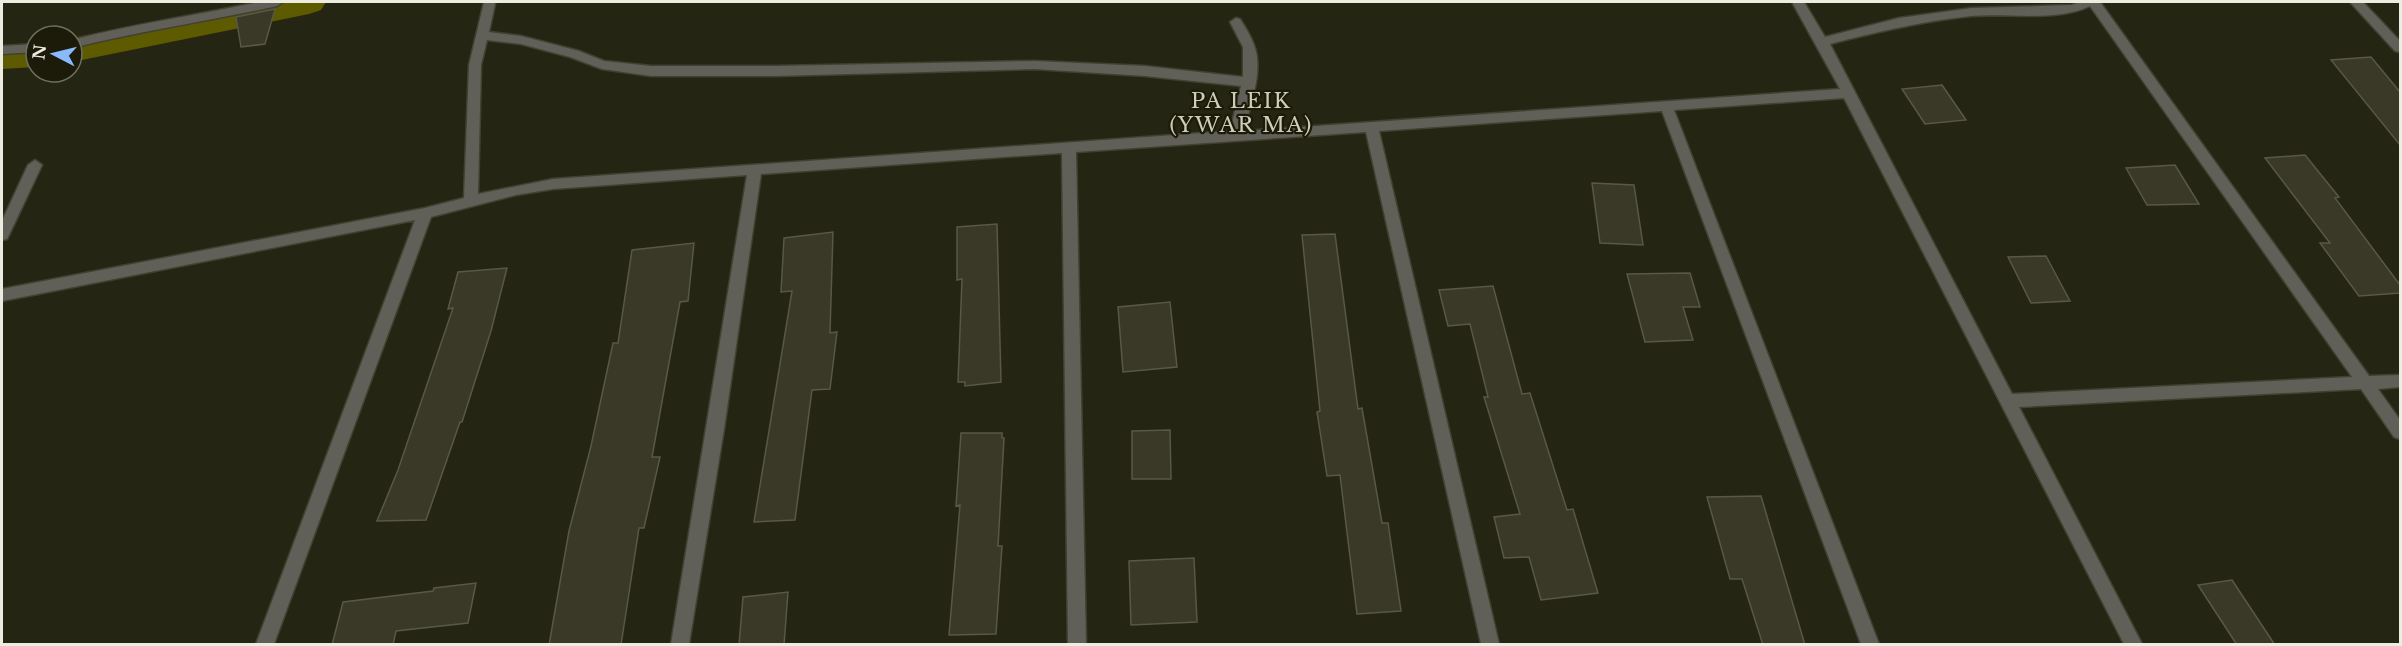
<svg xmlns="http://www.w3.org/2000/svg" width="2402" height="646" font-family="'Libre Baskerville',serif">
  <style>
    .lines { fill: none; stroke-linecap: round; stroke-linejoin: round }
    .canal { fill: #5d5a00; fill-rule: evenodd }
    .building { fill: #3a3927; stroke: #595846; stroke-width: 1.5 }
    .minor-casing { stroke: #414131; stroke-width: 3 }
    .minor { fill: #606058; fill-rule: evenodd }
    .labels { text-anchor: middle; stroke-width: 4.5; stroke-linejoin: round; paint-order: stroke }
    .quarter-label { font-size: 21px; letter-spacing: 1.5px; fill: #cecdb8; stroke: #1c1b0a }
  </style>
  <rect width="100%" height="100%" fill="#252514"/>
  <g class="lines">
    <!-- canal -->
    <path class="canal" d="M 253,2 L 326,2 L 321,10 L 309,14 L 72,62 L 72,38 Z
      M 36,43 L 36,67 L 2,69 L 2,45 Z"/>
  </g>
  <!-- building -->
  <path class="building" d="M 275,9 L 265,44 L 241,47 L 236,17 Z
    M 2371,57 L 2400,92 L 2400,145 L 2331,60 Z
    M 1942,85 L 1966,120 L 1925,124 L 1902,89 Z
    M 2305,155 L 2339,197 L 2335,198 L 2400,285 L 2400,293 L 2359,296 L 2320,243 L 2330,243 L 2265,158 Z
    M 2175,165 L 2199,204 L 2147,205 L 2126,168 Z
    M 1592,183 L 1634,185 L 1643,245 L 1600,243 Z
    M 997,224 L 1001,382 L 965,386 L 965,382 L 958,382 L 962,279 L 957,280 L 957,227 Z
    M 833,232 L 830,333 L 837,332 L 830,389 L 812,390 L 795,520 L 754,522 L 792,291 L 781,292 L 784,238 Z
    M 1335,234 L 1358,409 L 1362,408 L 1382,523 L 1388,523 L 1401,611 L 1357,614 L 1340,475 L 1327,476 L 1317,412 L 1320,411 L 1302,235 Z
    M 694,243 L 688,301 L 680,302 L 652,457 L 660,457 L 644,528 L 639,528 L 621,645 L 549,645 L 569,531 L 591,446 L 613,343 L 618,343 L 632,250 Z
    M 2046,256 L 2070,301 L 2031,303 L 2008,257 Z
    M 507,268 L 491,331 L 462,422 L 460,422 L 426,520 L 377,521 L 398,470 L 453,308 L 448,309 L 458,272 Z
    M 1690,273 L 1700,307 L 1683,307 L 1693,340 L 1645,342 L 1627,274 Z
    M 1493,286 L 1522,394 L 1530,393 L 1567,510 L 1573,509 L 1598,593 L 1541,600 L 1529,557 L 1504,558 L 1494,517 L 1520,514 L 1484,397 L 1488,397 L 1470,324 L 1448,326 L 1439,290 Z
    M 1170,302 L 1177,367 L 1123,372 L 1118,307 Z
    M 1170,430 L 1171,479 L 1132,479 L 1132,431 Z
    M 961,433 L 1002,433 L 1002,438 L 1004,438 L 998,546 L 1002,546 L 996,634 L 949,635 L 960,505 L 956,506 Z
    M 1761,496 L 1805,645 L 1763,645 L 1742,579 L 1730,579 L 1707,497 Z
    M 1194,558 L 1197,622 L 1131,625 L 1129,561 Z
    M 2232,580 L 2275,645 L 2237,645 L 2198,585 Z
    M 476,583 L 468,623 L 396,631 L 393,645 L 332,645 L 343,602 L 433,591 L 434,588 Z
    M 788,592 L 784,645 L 739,645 L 743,597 Z"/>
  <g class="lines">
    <defs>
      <path id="minor" d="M 260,2 L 283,2 L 277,6 C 209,21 140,31 72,48 L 72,40 C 134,24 197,15 260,2 Z
        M 484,2 L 494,2 L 495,4 L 489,32 L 521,36 L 579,51 L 604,61 L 651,66 L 776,66 L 1035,61 L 1145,66 L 1243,77 L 1243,47 L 1230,22 L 1236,18 L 1240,19 C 1245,27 1251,36 1254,45 C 1264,71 1250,105 1244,131 L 1840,89 L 1792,2 L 1804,2 L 1825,37 L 1899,18 L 1972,8 L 2072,5 L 2079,2 L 2100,2 L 2369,376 L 2400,375 L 2400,387 L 2378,389 L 2400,420 L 2400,439 L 2394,437 L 2361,389 L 2019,407 L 2142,644 L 2124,644 L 1844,98 L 1674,110 L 1879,644 L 1861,644 L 1662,111 L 1379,131 L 1499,644 L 1481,644 L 1366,132 L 1076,152 L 1086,644 L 1068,644 L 1062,153 L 761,174 L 724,429 L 689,644 L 671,644 L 747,175 L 553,189 L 516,195 L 431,217 L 274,644 L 256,644 L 415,220 L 2,301 L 2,289 L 425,208 L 464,198 L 469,65 ZM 2090,6 L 2352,377 L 2012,394 L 1830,44 C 1876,32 1923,21 1971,16 C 2007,13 2058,22 2090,6 ZM 487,40 L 521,44 L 570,57 L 602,69 L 651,76 L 776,76 L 1035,69 L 1145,76 L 1241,86 L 1230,131 L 553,179 L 478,194 L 481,65 Z
        M 2350,2 L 2363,2 L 2400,41 L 2400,52 L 2395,51 Z
        M 36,44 L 36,52 L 2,54 L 2,46 Z
        M 35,160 L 42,165 L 9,235 L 7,239 L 2,240 L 2,221 L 28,165 Z"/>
    </defs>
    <!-- minor casing -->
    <use href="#minor" class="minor-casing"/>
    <!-- minor -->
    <use href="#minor" class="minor"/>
  </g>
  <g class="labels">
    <!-- quarter labels -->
    <g class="quarter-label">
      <text x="1241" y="108">PA LEIK<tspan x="1241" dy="24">(YWAR MA)</tspan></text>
    </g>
  </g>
  <!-- border -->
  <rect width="2402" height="646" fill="none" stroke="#ecece1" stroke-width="6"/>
  <!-- north arrow -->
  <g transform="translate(54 54) rotate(277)"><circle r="28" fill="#1c1b0a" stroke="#6f6f60" stroke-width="1.5"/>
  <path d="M0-4.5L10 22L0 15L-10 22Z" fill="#8abafc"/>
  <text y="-9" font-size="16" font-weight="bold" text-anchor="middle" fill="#ecece1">N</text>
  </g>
</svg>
